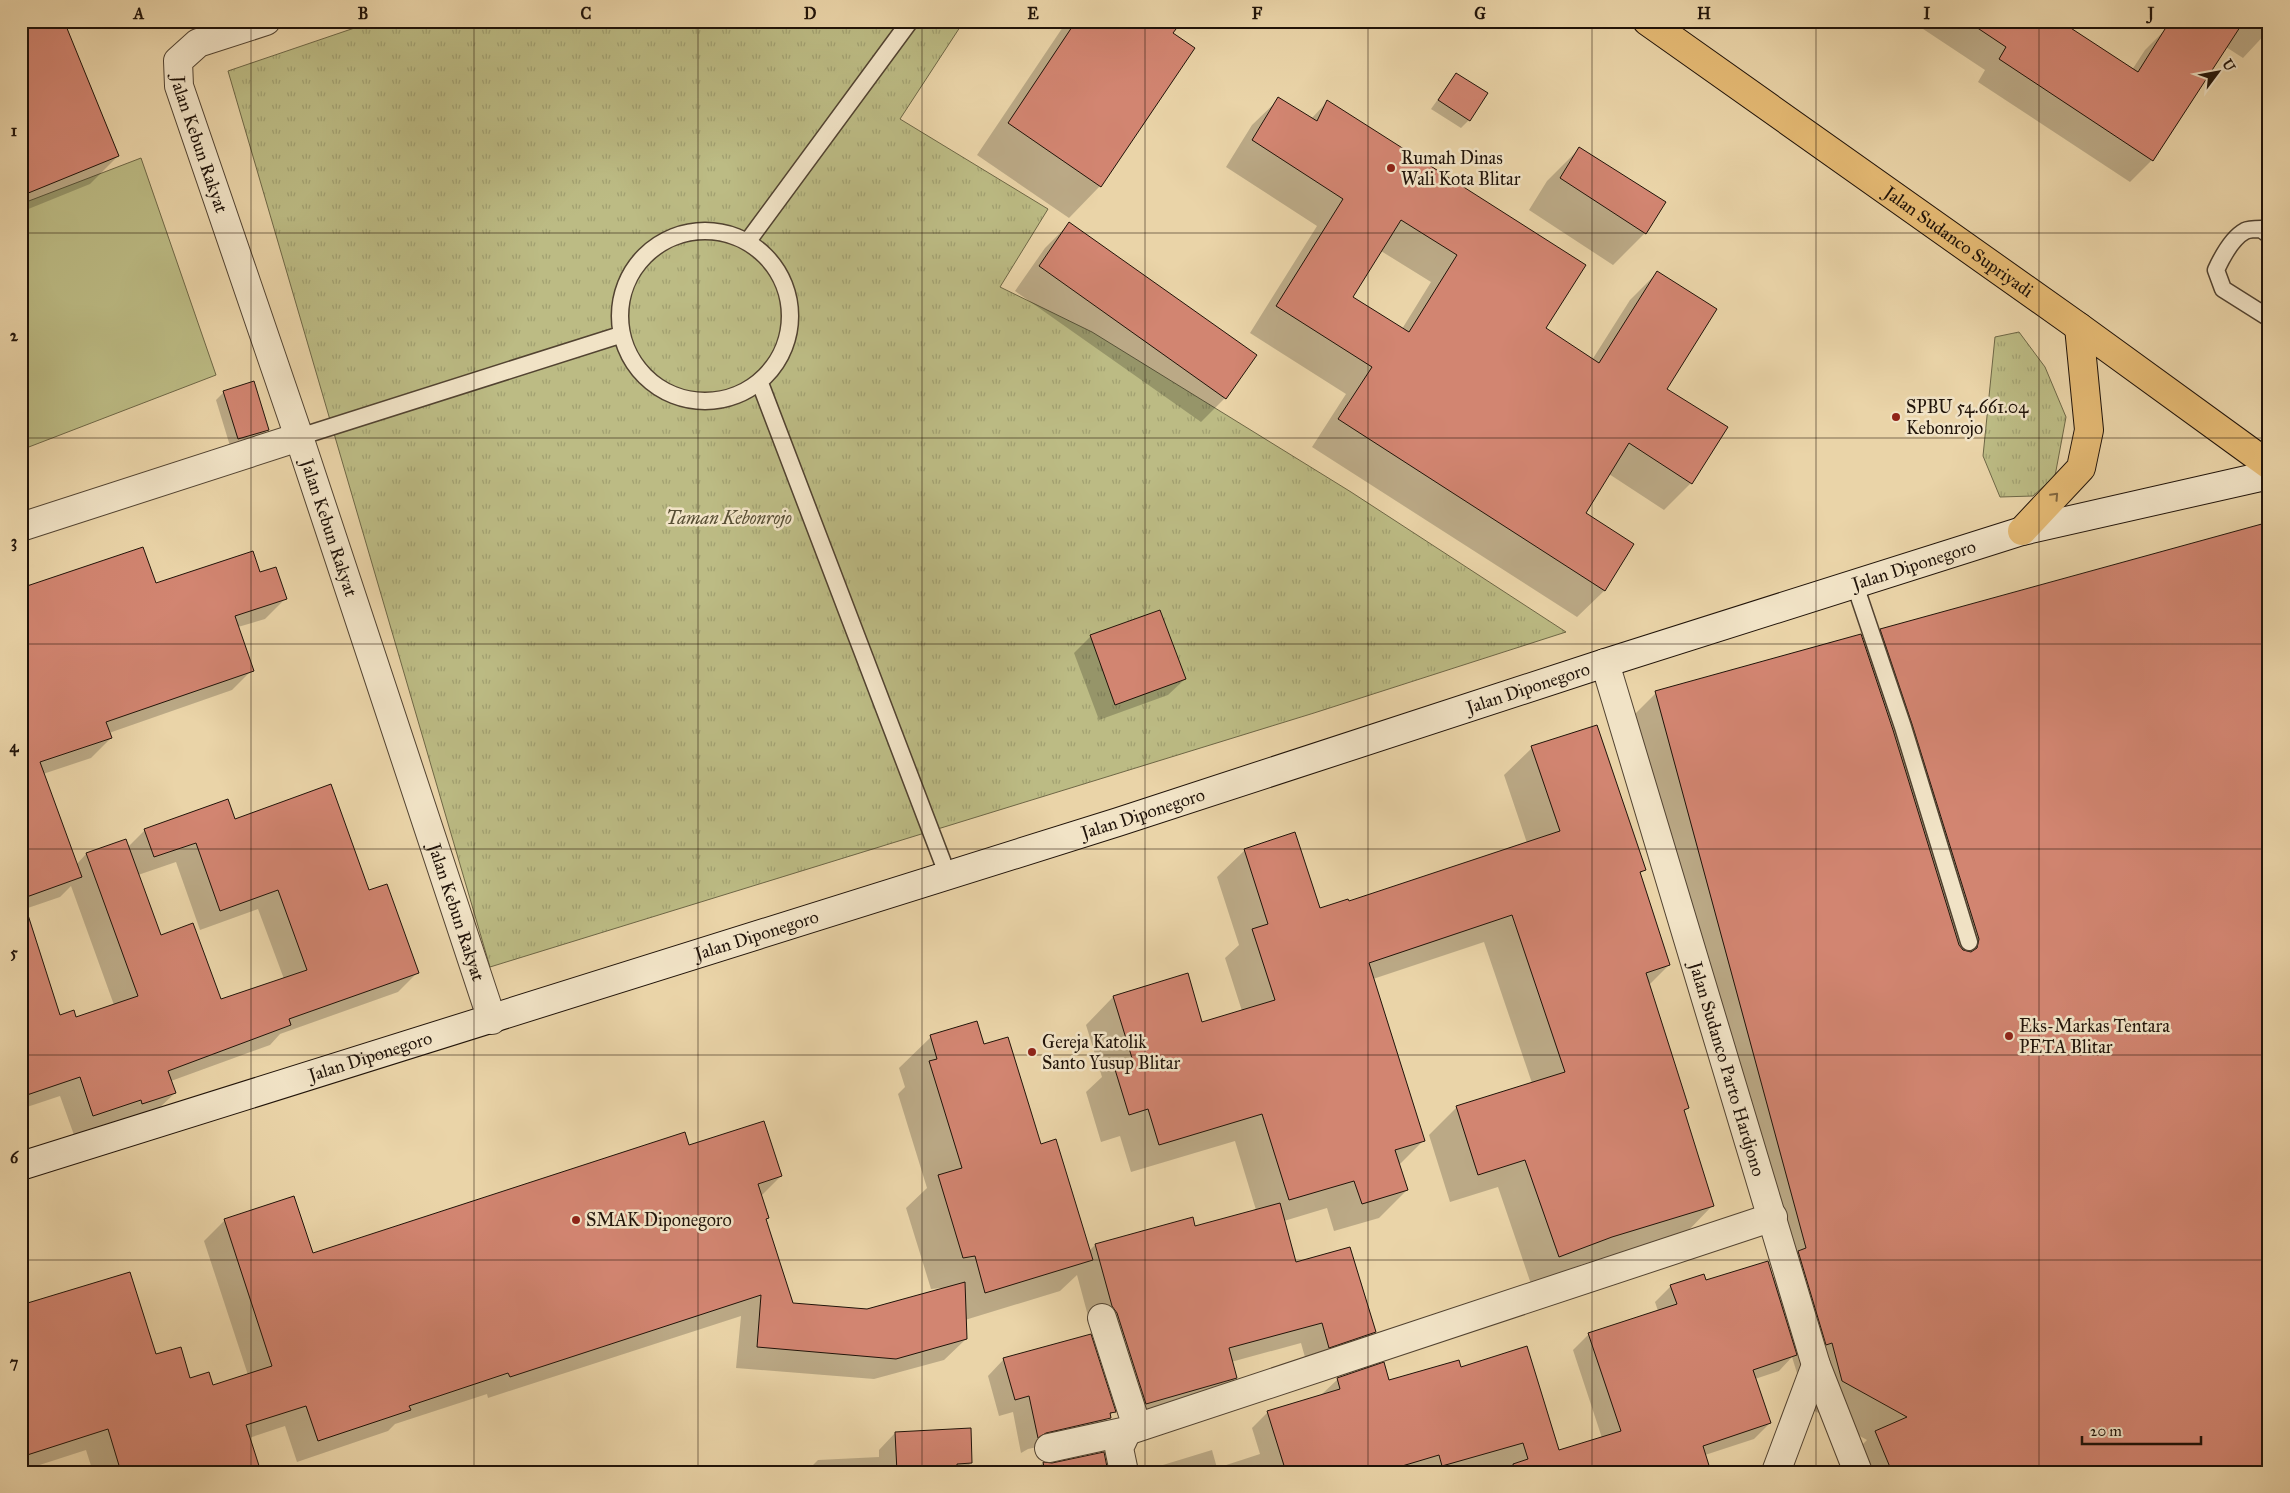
<svg xmlns="http://www.w3.org/2000/svg" width="2290" height="1493" font-family="'IM FELL Great Primer',serif">
  <style>
    .park { fill: url(#park-tufts); stroke: #6e6746 }
    .garden { fill: #bcbb84; stroke: #6e6746 }
    .shadow { fill: #0003; fill-rule: evenodd }
    .building { fill: #d28571; stroke: #201309; fill-rule: evenodd }
    .lines { fill: none; stroke-linecap: round; stroke-linejoin: round }
    .service-casing { stroke: #524331; stroke-width: 19 }
    .minor-casing { stroke: #524331; stroke-width: 30 }
    .secondary-casing { stroke: #201309; stroke-width: 30 }
    .primary-casing { stroke: #201309; stroke-width: 30 }
    .service { stroke: #f1e3c6; stroke-width: 16 }
    .minor { stroke: #f1e3c6; stroke-width: 28 }
    .secondary { stroke: #f1e3c6; stroke-width: 28 }
    .primary { stroke: #e5ba74; stroke-width: 28 }
    .oneway { stroke: #82663e }
    .grid { fill: none; stroke: #201309; stroke-width: 1; stroke-opacity: 0.55 }
    .poi-dot { fill: #8f2418; stroke: #f1e3c6; stroke-width: 2 }
    .labels { text-anchor: middle; stroke-width: 5; stroke-linejoin: round; paint-order: stroke }
    .street-label { font-size: 18px; fill: #201309; stroke: #f1e3c6 }
    .poi-label { font-size: 18px; fill: #201309; stroke: #f1e3c6; text-anchor: start }
    .park-label { font-size: 18px; font-style: italic; fill: #574e34; stroke: #f1e3c6 }
    .neatline { fill: none; stroke: #201309; stroke-width: 2 }
    .grid-label { font-size: 16px; text-anchor: middle; font-weight: bold; fill: #201309 }
  </style>
  <defs>
    <pattern id="park-tufts" width="24" height="20" patternUnits="userSpaceOnUse" patternTransform="scale(1.25)"><rect width="24" height="20" fill="#bcbb84"/><path d="M3 7l-1-3M5 7V3M7 7l1-3M15 17l-1-3M17 17v-4M19 17l1-3" fill="none" stroke="#a1a071"/></pattern>
  </defs>
  <rect width="100%" height="100%" fill="#ead4a8"/>
  <filter id="stains"><feTurbulence type="fractalNoise" baseFrequency=".004" numOctaves="4"/><feColorMatrix values="0 0 0 0 .2 0 0 0 0 .09 0 0 0 0 .02 0 0 0 .5 -.17"/></filter>
  <radialGradient id="worn" r=".72"><stop offset=".6" stop-color="#630" stop-opacity="0"/><stop offset="1" stop-color="#630" stop-opacity=".3"/></radialGradient>
  <!-- park -->
  <path class="park" d="M 375,21 L 964,21 L 900,119 L 1048,209 L 1000,287 L 1092,332 L 1351,492 L 1566,632 L 1314,713 L 490,967 L 228,71 Z
    M 2019,332 L 2045,367 L 2066,417 L 2055,476 L 2033,496 L 2000,497 L 1983,456 L 1995,337 Z"/>
  <!-- garden -->
  <path class="garden" d="M 141,158 L 216,375 L 21,450 L 21,204 Z"/>
  <!-- shadow -->
  <path class="shadow" d="M 21,21 L 118,156 L 90,184 L 21,212 Z
    M 192,21 L 237,21 L 198,37 Z
    M 1067,21 L 1180,21 L 1172,34 L 1100,186 L 1069,218 L 977,155 Z
    M 1911,21 L 2077,21 L 2071,30 L 2132,70 L 2145,50 L 2168,27 L 2180,21 L 2269,21 L 2269,30 L 2243,58 L 2226,47 L 2152,160 L 2130,182 L 1978,82 L 1985,70 Z
    M 1456,74 L 1469,120 L 1461,128 L 1431,109 Z
    M 1279,99 L 1311,119 L 1327,102 L 1544,329 L 1592,360 L 1630,300 L 1657,273 L 1666,389 L 1691,483 L 1664,510 L 1609,474 L 1584,513 L 1633,544 L 1604,591 L 1577,617 L 1312,447 L 1346,394 L 1250,333 L 1317,226 L 1226,167 L 1252,125 ZM 1381,251 L 1431,282 L 1402,329 L 1352,297 Z
    M 1579,149 L 1645,233 L 1613,265 L 1529,210 L 1547,181 Z
    M 1069,224 L 1225,398 L 1201,422 L 1015,291 L 1045,248 Z
    M 224,392 L 268,429 L 260,437 L 230,446 L 216,400 Z
    M 259,574 L 285,599 L 265,619 L 238,627 L 252,670 L 232,690 L 109,733 L 111,738 L 91,758 L 43,774 L 76,865 L 86,854 L 128,847 L 145,830 L 234,820 L 368,892 L 418,972 L 398,992 L 280,1034 L 270,1045 L 171,1081 L 175,1093 L 155,1112 L 123,1123 L 121,1119 L 74,1135 L 60,1096 L 21,1109 L 21,590 L 155,585 ZM 176,862 L 200,930 L 258,909 L 284,979 L 220,1001 L 160,937 L 138,875 ZM 71,886 L 114,1005 L 75,1019 L 59,1017 L 25,909 L 60,897 Z
    M 1881,630 L 2269,1472 L 1851,1472 L 1846,1461 L 1867,1440 L 1813,1410 L 1803,1371 L 1797,1373 L 1792,1357 L 1779,1371 L 1755,1379 L 1770,1423 L 1754,1439 L 1705,1455 L 1710,1472 L 1140,1472 L 1212,1450 L 1217,1468 L 1260,1454 L 1252,1428 L 1268,1412 L 1321,1395 L 1338,1379 L 1388,1382 L 1460,1368 L 1558,1451 L 1602,1438 L 1573,1350 L 1589,1334 L 1658,1311 L 1655,1302 L 1671,1286 L 1772,1279 L 1777,1274 L 1627,722 L 1656,693 L 1864,647 Z
    M 1091,636 L 1185,679 L 1168,695 L 1099,720 L 1074,653 Z
    M 1532,748 L 1645,869 L 1640,874 L 1669,965 L 1649,985 L 1688,1108 L 1683,1112 L 1712,1206 L 1685,1234 L 1583,1264 L 1531,1284 L 1498,1187 L 1450,1202 L 1429,1135 L 1457,1107 L 1532,1083 L 1484,942 L 1373,979 L 1424,1140 L 1399,1165 L 1407,1190 L 1379,1218 L 1334,1231 L 1327,1208 L 1284,1221 L 1295,1263 L 1361,1282 L 1375,1332 L 1354,1353 L 1308,1368 L 1301,1343 L 1231,1362 L 1236,1378 L 1215,1399 L 1125,1424 L 1091,1327 L 1077,1275 L 1060,1291 L 965,1320 L 966,1339 L 944,1360 L 874,1379 L 736,1368 L 741,1316 L 488,1398 L 487,1394 L 395,1424 L 388,1431 L 297,1462 L 285,1426 L 249,1438 L 259,1472 L 93,1472 L 86,1450 L 21,1471 L 21,1295 L 27,1294 L 29,1304 L 156,1356 L 189,1379 L 213,1387 L 248,1375 L 204,1241 L 225,1220 L 312,1255 L 688,1146 L 781,1176 L 761,1196 L 767,1218 L 765,1221 L 792,1304 L 867,1310 L 942,1289 L 942,1288 L 931,1289 L 906,1208 L 927,1188 L 898,1094 L 905,1087 L 899,1068 L 931,1037 L 983,1046 L 1040,1145 L 1089,1251 L 1095,1245 L 1192,1219 L 1194,1227 L 1256,1210 L 1235,1141 L 1131,1172 L 1120,1136 L 1101,1142 L 1086,1092 L 1102,1077 L 1086,1025 L 1113,997 L 1202,1023 L 1242,1011 L 1225,958 L 1239,945 L 1217,877 L 1245,850 L 1319,909 L 1349,903 L 1527,843 L 1504,775 Z
    M 1004,1359 L 1114,1411 L 1093,1435 L 1028,1449 L 1021,1453 L 1013,1412 L 999,1416 L 988,1376 Z
    M 895,1433 L 971,1463 L 962,1472 L 806,1472 L 818,1460 L 879,1457 L 879,1450 Z
    M 1103,1454 L 1108,1472 L 1033,1472 L 1043,1463 L 1052,1465 Z"/>
  <!-- building -->
  <path class="building" d="M 21,21 L 64,21 L 119,156 L 21,196 Z
    M 1076,21 L 1182,21 L 1173,33 L 1195,48 L 1101,187 L 1008,123 Z
    M 1967,21 L 2060,21 L 2138,72 L 2170,21 L 2244,21 L 2153,161 L 1999,59 L 2006,47 Z
    M 1456,73 L 1488,93 L 1470,121 L 1438,100 Z
    M 1278,97 L 1317,121 L 1327,100 L 1586,265 L 1546,328 L 1599,363 L 1657,271 L 1717,309 L 1667,389 L 1728,427 L 1692,484 L 1629,443 L 1586,513 L 1634,544 L 1605,591 L 1338,419 L 1372,367 L 1276,306 L 1343,199 L 1252,140 ZM 1401,220 L 1457,255 L 1409,332 L 1353,297 Z
    M 1579,147 L 1666,202 L 1646,234 L 1560,178 Z
    M 1069,222 L 1257,355 L 1226,399 L 1039,266 Z
    M 254,381 L 269,430 L 238,439 L 223,391 Z
    M 2269,522 L 2269,1472 L 1892,1472 L 1875,1431 L 1907,1417 L 1842,1381 L 1832,1343 L 1826,1345 L 1798,1251 L 1806,1248 L 1655,691 L 1861,634 L 1893,730 L 1959,945 L 1963,950 L 1971,952 L 1977,948 L 1979,939 L 1912,724 L 1880,629 Z
    M 143,547 L 156,583 L 253,551 L 260,572 L 276,567 L 287,599 L 235,616 L 254,671 L 106,722 L 112,738 L 40,762 L 82,877 L 21,899 L 21,588 Z
    M 1160,610 L 1186,679 L 1115,705 L 1090,635 Z
    M 1597,725 L 1646,870 L 1640,872 L 1670,965 L 1646,973 L 1689,1108 L 1684,1110 L 1714,1206 L 1612,1237 L 1559,1257 L 1525,1160 L 1478,1175 L 1456,1106 L 1565,1072 L 1512,915 L 1369,963 L 1425,1141 L 1395,1150 L 1408,1190 L 1362,1204 L 1354,1181 L 1289,1200 L 1262,1114 L 1159,1145 L 1148,1109 L 1129,1115 L 1113,1063 L 1132,1058 L 1113,996 L 1188,973 L 1202,1022 L 1275,1000 L 1252,929 L 1268,924 L 1244,849 L 1295,832 L 1320,908 L 1348,899 L 1349,901 L 1560,831 L 1531,746 Z
    M 331,784 L 369,890 L 387,884 L 419,973 L 289,1019 L 291,1025 L 168,1071 L 176,1093 L 142,1104 L 141,1100 L 93,1116 L 80,1077 L 21,1097 L 21,916 L 28,915 L 60,1015 L 74,1010 L 76,1017 L 138,996 L 86,853 L 126,839 L 161,935 L 193,923 L 221,999 L 307,970 L 278,890 L 220,911 L 196,843 L 154,857 L 144,829 L 228,799 L 235,819 Z
    M 977,1021 L 984,1044 L 1008,1037 L 1041,1144 L 1056,1139 L 1093,1260 L 985,1293 L 975,1256 L 963,1258 L 938,1175 L 962,1168 L 929,1061 L 937,1059 L 930,1035 Z
    M 764,1121 L 782,1176 L 758,1184 L 769,1218 L 766,1219 L 793,1303 L 867,1309 L 965,1282 L 967,1339 L 896,1359 L 757,1347 L 761,1295 L 510,1377 L 508,1373 L 409,1406 L 411,1410 L 318,1441 L 306,1406 L 246,1425 L 261,1472 L 121,1472 L 108,1429 L 21,1457 L 21,1305 L 130,1272 L 156,1354 L 181,1347 L 190,1378 L 209,1372 L 213,1385 L 272,1366 L 224,1219 L 294,1196 L 313,1253 L 685,1132 L 689,1145 Z
    M 1280,1203 L 1296,1262 L 1350,1247 L 1376,1332 L 1329,1348 L 1322,1323 L 1229,1348 L 1237,1378 L 1146,1404 L 1117,1313 L 1112,1306 L 1095,1244 L 1193,1217 L 1195,1226 Z
    M 1768,1261 L 1797,1355 L 1753,1370 L 1771,1423 L 1703,1446 L 1711,1472 L 1514,1472 L 1513,1464 L 1528,1459 L 1523,1443 L 1442,1466 L 1439,1455 L 1382,1472 L 1286,1472 L 1267,1411 L 1340,1389 L 1337,1378 L 1384,1362 L 1389,1380 L 1459,1360 L 1461,1367 L 1527,1346 L 1559,1450 L 1621,1431 L 1588,1333 L 1677,1304 L 1670,1285 L 1704,1274 L 1706,1280 Z
    M 1091,1334 L 1116,1412 L 1110,1413 L 1111,1418 L 1046,1433 L 1038,1438 L 1029,1396 L 1015,1400 L 1003,1358 Z
    M 971,1428 L 972,1463 L 957,1464 L 957,1472 L 897,1472 L 895,1432 Z
    M 1104,1452 L 1108,1472 L 1045,1472 L 1043,1462 L 1052,1463 Z"/>
  <g class="lines">
    <defs>
      <path id="service" d="M620 316a85 85 0 1 1 170 0a85 85 0 1 1-170 0Z
        M 2269,235 L 2261,229 C 2256,229 2249,229 2245,231 C 2232,238 2222,257 2216,270 L 2223,289 L 2269,318
        M 748,241 L 910,21
        M 760,383 L 948,876
        M 299,437 L 620,335
        M 1855,585 L 1903,727 L 1969,942"/>
      <g id="minor">
        <path id="s1" d="M 266,21 L 198,43 L 178,61 L 179,86 L 299,437 L 492,1020"/>
        <path d="M 21,527 L 299,437"/>
        <path id="s2" d="M 1605,663 L 1816,1365 L 1858,1472"/>
        <path d="M 1102,1318 L 1137,1427"/>
        <path d="M 1049,1448 L 1127,1431 L 1773,1217"/>
        <path d="M 1124,1472 L 1119,1448 L 1127,1431"/>
        <path d="M 1776,1472 L 1816,1365"/>
      </g>
      <g id="secondary">
        <path id="s3" d="M 21,1166 L 1118,822 L 1605,663 L 2022,531 L 2269,475"/>
      </g>
      <g id="primary">
        <path id="s4" d="M 1647,21 L 2079,327 L 2269,465"/>
        <path d="M 2022,531 L 2081,468 L 2089,430 L 2079,327"/>
      </g>
    </defs>
    <!-- service casing -->
    <use href="#service" class="service-casing"/>
    <!-- minor casing -->
    <use href="#minor" class="minor-casing"/>
    <!-- secondary casing -->
    <use href="#secondary" class="secondary-casing"/>
    <!-- primary casing -->
    <use href="#primary" class="primary-casing"/>
    <!-- service -->
    <use href="#service" class="service"/>
    <!-- minor -->
    <use href="#minor" class="minor"/>
    <!-- secondary -->
    <use href="#secondary" class="secondary"/>
    <!-- primary -->
    <use href="#primary" class="primary"/>
  </g>
  <!-- one-way arrows -->
  <defs><path id="oneway-chevron" d="M-2-3.5L2.5 0L-2 3.5" fill="none" stroke-width="1.6" stroke-linecap="round" stroke-linejoin="round" transform="scale(1.25)"/></defs>
  <use class="oneway" href="#oneway-chevron" transform="translate(2055 496) rotate(-47)"/>
  <!-- grid -->
  <path class="grid" d="M 251,21 L 251,1472M 474,21 L 474,1472M 698,21 L 698,1472M 922,21 L 922,1472M 1145,21 L 1145,1472M 1368,21 L 1368,1472M 1592,21 L 1592,1472M 1816,21 L 1816,1472M 2039,21 L 2039,1472M 21,233 L 2269,233M 21,438 L 2269,438M 21,644 L 2269,644M 21,849 L 2269,849M 21,1055 L 2269,1055M 21,1260 L 2269,1260"/>
  <!-- markers -->
  <g class="poi-dot">
    <circle cx="1391" cy="168" r="5"/>
    <circle cx="1896" cy="417" r="5"/>
    <circle cx="2009" cy="1036" r="5"/>
    <circle cx="1032" cy="1052" r="5"/>
    <circle cx="576" cy="1220" r="5"/>
  </g>
  <g class="labels">
    <!-- street labels -->
    <g class="street-label">
      <text dy="6" stroke="none"><textPath href="#s1" startOffset="185">Jalan Kebun Rakyat</textPath></text>
      <text dy="6" stroke="none"><textPath href="#s4" startOffset="382">Jalan Sudanco Supriyadi</textPath></text>
      <text dy="6" stroke="none"><textPath href="#s1" startOffset="590">Jalan Kebun Rakyat</textPath></text>
      <text dy="6" stroke="none"><textPath href="#s3" startOffset="1986">Jalan Diponegoro</textPath></text>
      <text dy="6" stroke="none"><textPath href="#s3" startOffset="1581">Jalan Diponegoro</textPath></text>
      <text dy="6" stroke="none"><textPath href="#s3" startOffset="1176">Jalan Diponegoro</textPath></text>
      <text dy="6" stroke="none"><textPath href="#s1" startOffset="995">Jalan Kebun Rakyat</textPath></text>
      <text dy="6" stroke="none"><textPath href="#s3" startOffset="771">Jalan Diponegoro</textPath></text>
      <text dy="6" stroke="none"><textPath href="#s3" startOffset="366">Jalan Diponegoro</textPath></text>
      <text dy="6" stroke="none"><textPath href="#s2" startOffset="424">Jalan Sudanco Parto Hardjono</textPath></text>
    </g>
    <!-- poi labels -->
    <g class="poi-label">
      <text x="1401" y="164">Rumah Dinas<tspan x="1401" dy="21">Wali Kota Blitar</tspan></text>
      <text x="1906" y="413">SPBU 54.661.04<tspan x="1906" dy="21">Kebonrojo</tspan></text>
      <text x="2019" y="1032">Eks-Markas Tentara<tspan x="2019" dy="21">PETA Blitar</tspan></text>
      <text x="1042" y="1048">Gereja Katolik<tspan x="1042" dy="21">Santo Yusup Blitar</tspan></text>
      <text x="586" y="1226">SMAK Diponegoro</text>
    </g>
    <!-- park labels -->
    <g class="park-label">
      <text x="729" y="524">Taman Kebonrojo</text>
    </g>
  </g>
  <!-- margin -->
  <rect width="2290" height="1493" fill="none" stroke="#ead4a8" stroke-width="55"/>
  <!-- north arrow -->
  <g transform="translate(2218 72) rotate(58)" stroke="#f1e3c6" stroke-width="4" paint-order="stroke">
  <path d="M0-4L9 19L0 12L-9 19Z" fill="#201309"/>
  <text y="-8" font-size="14" font-weight="bold" text-anchor="middle" fill="#201309">U</text>
  </g>
  <!-- scale -->
  <path d="M2082 1436v8h119v-8" fill="none" stroke="#201309" stroke-width="2.5"/>
  <text x="2090" y="1436" font-size="15" fill="#201309" stroke="#f1e3c6" stroke-width="4" paint-order="stroke">20 m</text>
  <rect x="28" y="28" width="2234" height="1438" class="neatline"/>
  <g class="grid-label">
    <text x="139" y="19">A</text>
    <text x="363" y="19">B</text>
    <text x="586" y="19">C</text>
    <text x="810" y="19">D</text>
    <text x="1033" y="19">E</text>
    <text x="1257" y="19">F</text>
    <text x="1480" y="19">G</text>
    <text x="1704" y="19">H</text>
    <text x="1927" y="19">I</text>
    <text x="2151" y="19">J</text>
    <text x="14" y="136">1</text>
    <text x="14" y="341">2</text>
    <text x="14" y="547">3</text>
    <text x="14" y="752">4</text>
    <text x="14" y="958">5</text>
    <text x="14" y="1163">6</text>
    <text x="14" y="1368">7</text>
  </g>
  <rect width="100%" height="100%" filter="url(#stains)"/>
  <rect width="100%" height="100%" fill="url(#worn)"/>
</svg>
